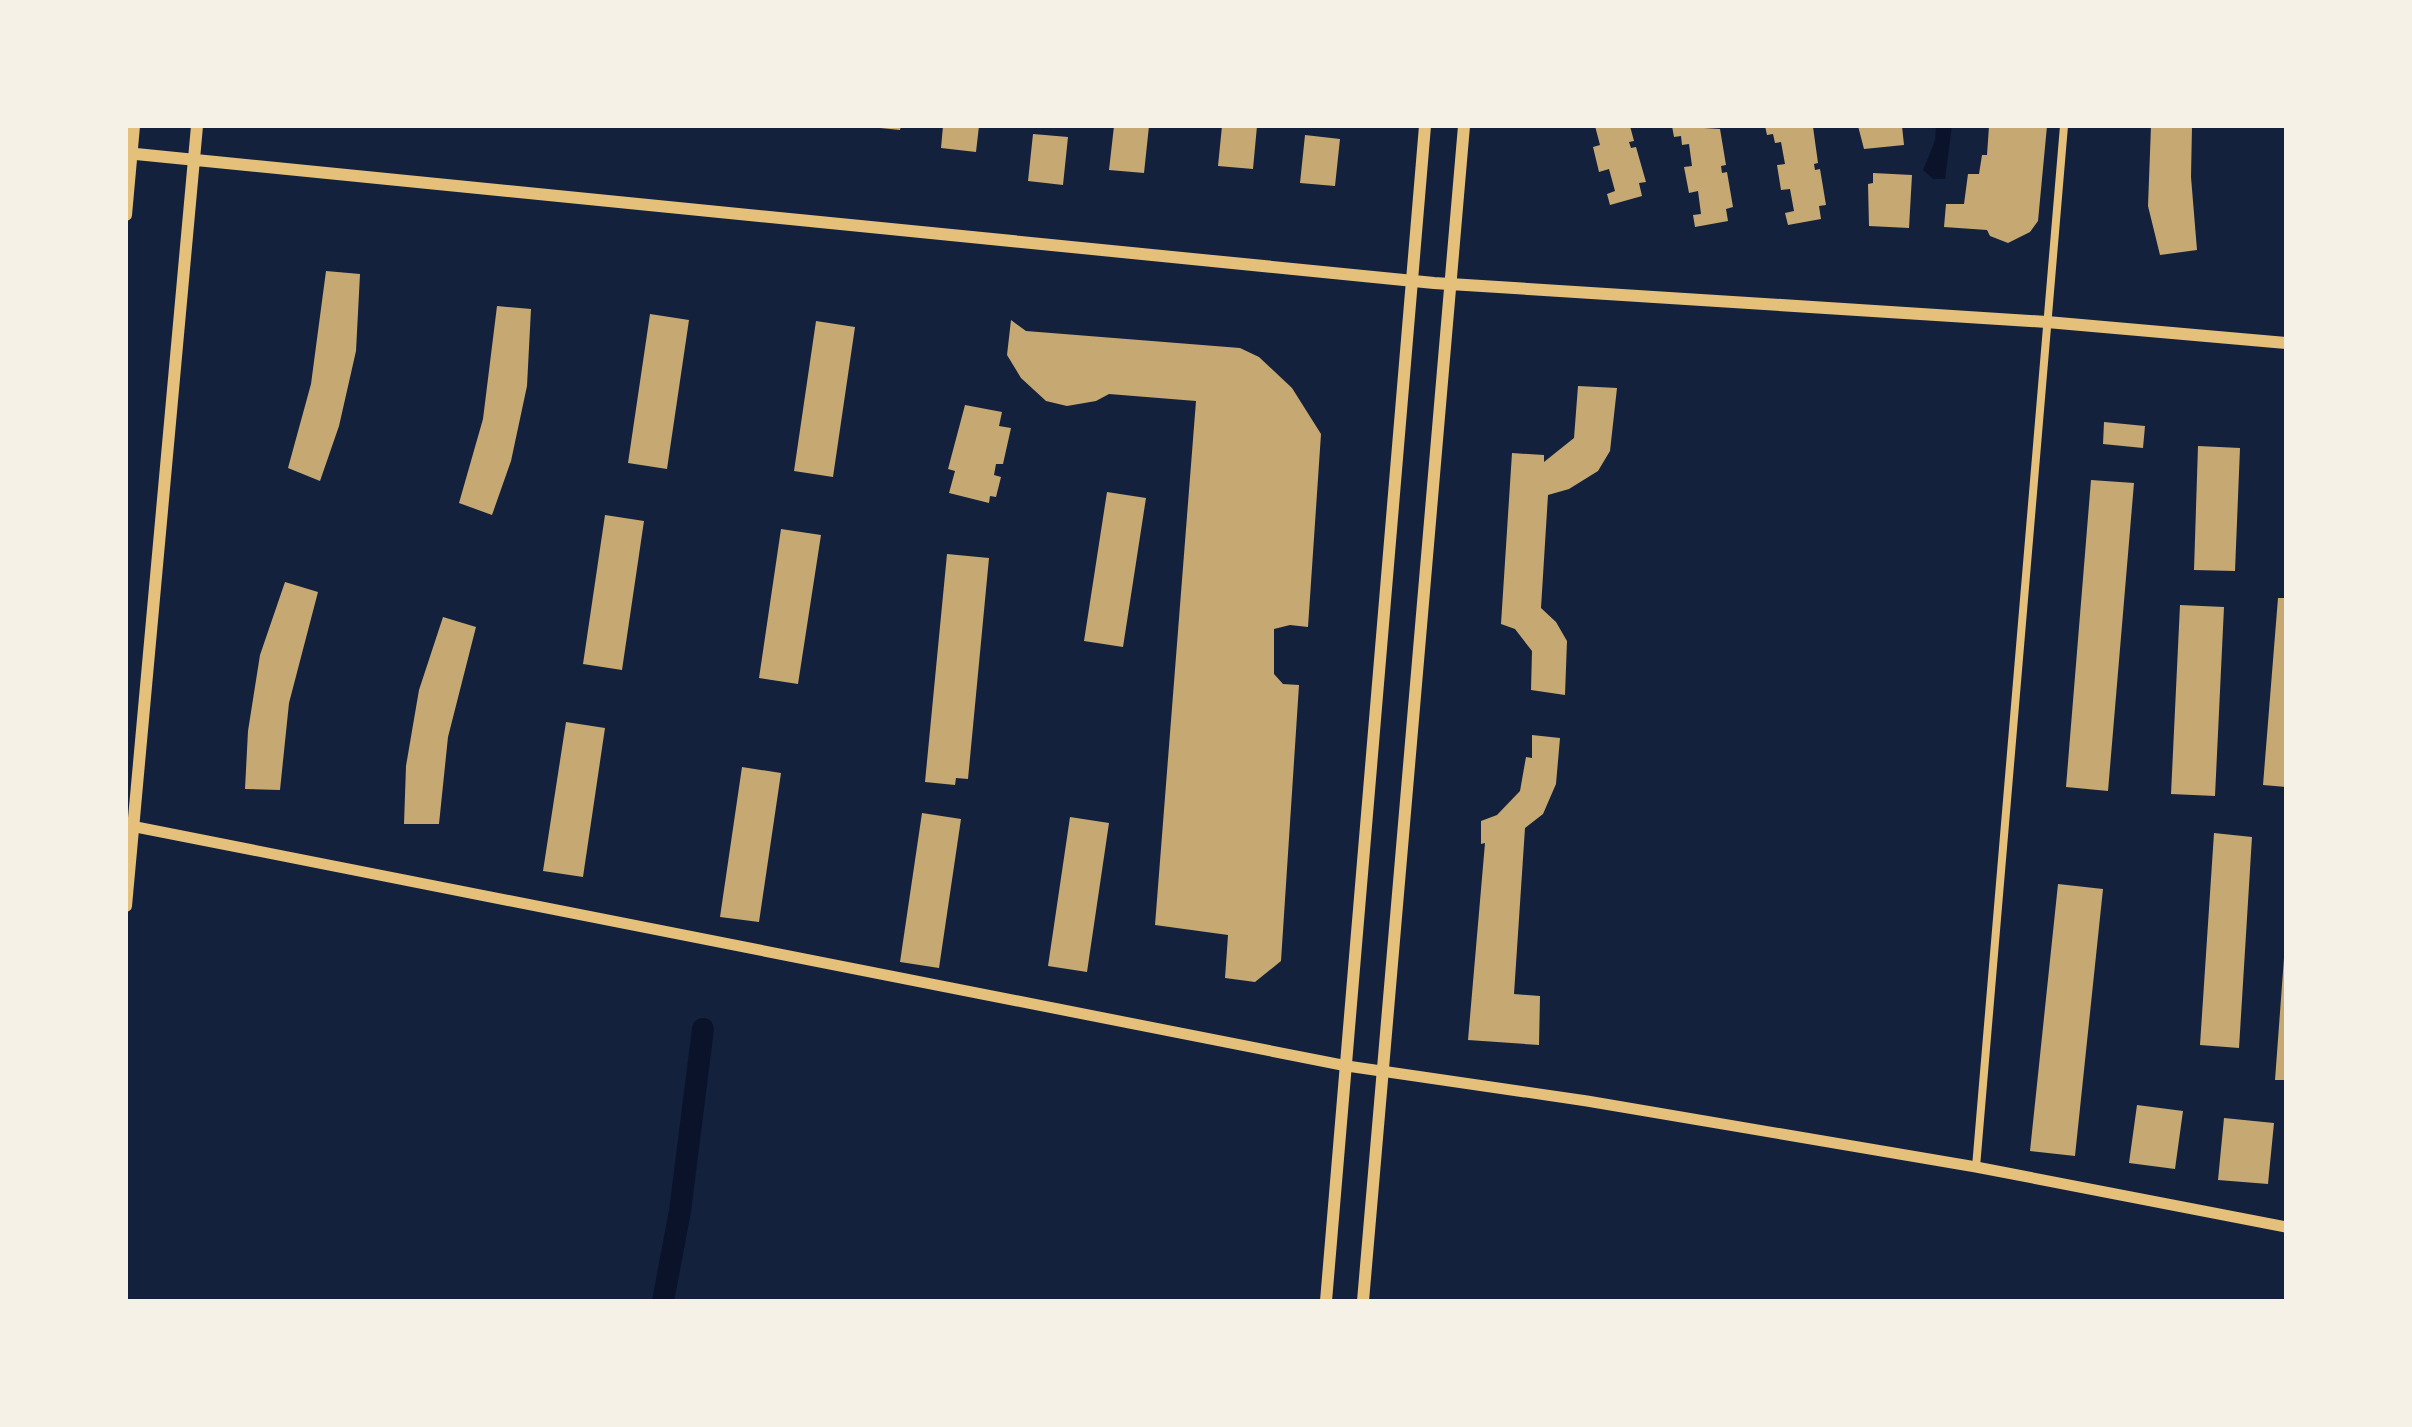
<svg xmlns="http://www.w3.org/2000/svg" width="2412" height="1427" font-family="Roboto,sans-serif">
  <style>
    .water { fill: #0b132b }
    .lines { fill: none; stroke-linecap: round; stroke-linejoin: round }
    .canal { stroke: #0b132b; stroke-width: 22 }
    .building { fill: #c6a872 }
    .minor { stroke: #e5c07b; stroke-width: 8 }
    .tertiary { stroke: #e5c07b; stroke-width: 11 }
    .secondary { stroke: #e5c07b; stroke-width: 12 }
  </style>
  <rect width="100%" height="100%" fill="#14213d"/>
  <!-- water -->
  <path class="water" d="M 1936,126 L 1952,126 L 1945,179 L 1933,179 L 1923,170 L 1935,141 Z"/>
  <g class="lines">
    <!-- canal -->
    <path class="canal" d="M 663,1301 L 680,1211 L 703,1029"/>
  </g>
  <!-- building -->
  <path class="building" d="M 880,126 L 901,126 L 900,130 L 880,128 Z
    M 943,126 L 979,126 L 976,152 L 941,148 Z
    M 1114,126 L 1149,126 L 1144,173 L 1109,170 Z
    M 1222,126 L 1257,126 L 1253,169 L 1218,166 Z
    M 1595,126 L 1630,126 L 1634,141 L 1629,142 L 1631,148 L 1636,147 L 1646,182 L 1639,183 L 1642,196 L 1610,205 L 1607,194 L 1615,191 L 1609,169 L 1599,172 L 1593,147 L 1600,145 Z
    M 1672,126 L 1720,129 L 1726,165 L 1721,166 L 1722,173 L 1727,172 L 1733,207 L 1726,209 L 1728,221 L 1695,227 L 1693,215 L 1701,214 L 1698,191 L 1689,193 L 1684,167 L 1692,166 L 1689,144 L 1682,145 L 1681,136 L 1674,137 Z
    M 1765,126 L 1813,127 L 1818,163 L 1814,164 L 1815,170 L 1820,169 L 1826,205 L 1819,206 L 1821,219 L 1788,225 L 1785,213 L 1794,211 L 1790,189 L 1781,190 L 1777,165 L 1785,164 L 1781,142 L 1775,143 L 1773,134 L 1767,135 Z
    M 1858,126 L 1902,126 L 1904,145 L 1864,149 Z
    M 1989,126 L 2047,126 L 2038,221 L 2030,232 L 2008,243 L 1990,236 L 1987,230 L 1944,227 L 1946,204 L 1964,204 L 1968,174 L 1979,174 L 1982,155 L 1987,155 Z
    M 2151,126 L 2192,126 L 2191,177 L 2197,250 L 2160,255 L 2148,206 Z
    M 1033,134 L 1068,137 L 1063,185 L 1028,181 Z
    M 1305,135 L 1340,139 L 1335,186 L 1300,183 Z
    M 1873,173 L 1912,175 L 1909,228 L 1869,226 L 1868,184 L 1873,183 Z
    M 326,271 L 360,274 L 356,351 L 339,426 L 320,481 L 288,468 L 311,384 Z
    M 497,306 L 531,309 L 527,386 L 511,461 L 492,515 L 459,503 L 483,419 Z
    M 650,314 L 689,320 L 667,469 L 628,463 Z
    M 1011,320 L 1026,331 L 1240,348 L 1259,357 L 1292,388 L 1321,434 L 1308,627 L 1290,625 L 1274,629 L 1274,674 L 1283,684 L 1299,685 L 1281,961 L 1255,982 L 1225,978 L 1228,935 L 1155,925 L 1196,401 L 1109,394 L 1096,401 L 1067,406 L 1046,401 L 1021,378 L 1007,355 Z
    M 816,321 L 855,327 L 833,477 L 794,471 Z
    M 1578,386 L 1617,388 L 1610,451 L 1598,471 L 1569,489 L 1548,495 L 1541,608 L 1556,622 L 1567,641 L 1565,695 L 1531,690 L 1532,651 L 1515,629 L 1501,624 L 1512,453 L 1544,455 L 1544,462 L 1574,438 Z
    M 965,405 L 1002,412 L 999,426 L 1011,428 L 1003,464 L 996,464 L 994,475 L 1001,477 L 996,497 L 990,496 L 989,503 L 949,493 L 955,471 L 948,469 Z
    M 2104,422 L 2145,426 L 2143,448 L 2103,444 Z
    M 2198,446 L 2240,448 L 2235,571 L 2194,570 Z
    M 2091,480 L 2134,483 L 2108,791 L 2066,787 Z
    M 1107,492 L 1146,498 L 1123,647 L 1084,641 Z
    M 605,515 L 644,521 L 622,670 L 583,664 Z
    M 781,529 L 821,535 L 798,684 L 759,678 Z
    M 947,554 L 989,558 L 968,779 L 956,778 L 955,785 L 925,782 Z
    M 285,582 L 318,592 L 289,703 L 280,790 L 245,789 L 248,731 L 260,655 Z
    M 2278,598 L 2286,598 L 2286,787 L 2263,785 Z
    M 2180,605 L 2224,607 L 2215,796 L 2171,794 Z
    M 443,617 L 476,627 L 448,737 L 439,824 L 404,824 L 406,766 L 419,690 Z
    M 566,722 L 605,728 L 583,877 L 543,871 Z
    M 1532,735 L 1560,738 L 1556,784 L 1543,814 L 1525,828 L 1514,994 L 1540,996 L 1539,1045 L 1468,1040 L 1485,843 L 1481,844 L 1481,821 L 1497,815 L 1520,791 L 1526,757 L 1532,758 Z
    M 742,767 L 781,773 L 759,922 L 720,917 Z
    M 922,813 L 961,819 L 939,968 L 900,962 Z
    M 1070,817 L 1109,823 L 1087,972 L 1048,966 Z
    M 2214,833 L 2252,837 L 2239,1048 L 2200,1045 Z
    M 2058,884 L 2103,889 L 2075,1156 L 2030,1151 Z
    M 2284,958 L 2286,1080 L 2275,1080 Z
    M 2137,1105 L 2183,1111 L 2175,1169 L 2129,1163 Z
    M 2224,1118 L 2274,1123 L 2268,1184 L 2218,1180 Z"/>
  <g class="lines">
    <!-- minor -->
    <path class="minor" d="M 1976,1167 L 2064,126"/>
    <!-- tertiary -->
    <path class="tertiary" d="M 126,825 L 1347,1066 L 1587,1101 L 1976,1167 L 2286,1227"/>
    <!-- secondary -->
    <path class="secondary" d="M 126,153 L 1434,283 L 2047,322 L 2286,343
      M 126,215 L 134,126
      M 126,906 L 197,126
      M 1326,1301 L 1425,126
      M 1363,1301 L 1464,126"/>
  </g>
  <!-- border -->
  <rect width="2412" height="1427" fill="none" stroke="#f6f1e7" stroke-width="256"/>
</svg>
